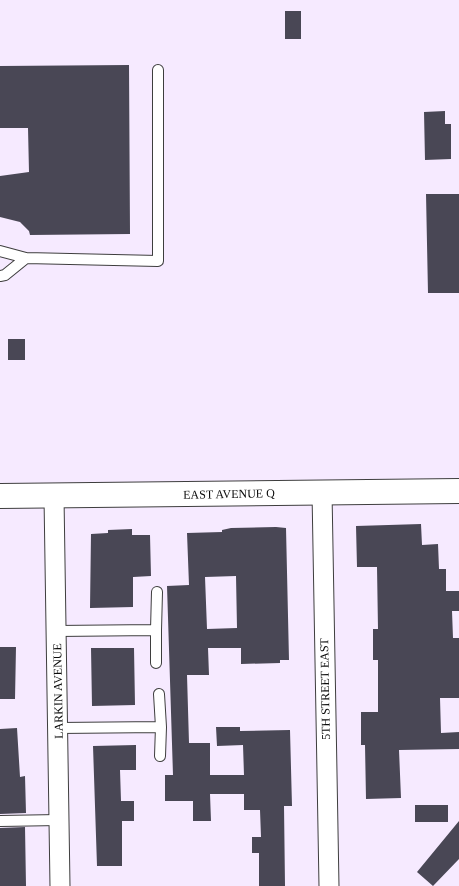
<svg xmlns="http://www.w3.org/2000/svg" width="459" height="886" font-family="'Times New Roman',serif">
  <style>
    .building { fill: #494755; fill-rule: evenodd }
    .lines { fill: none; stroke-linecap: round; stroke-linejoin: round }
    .service-casing { stroke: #3e3e3e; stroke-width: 12 }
    .minor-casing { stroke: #3e3e3e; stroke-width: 21 }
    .tertiary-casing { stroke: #3e3e3e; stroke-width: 26 }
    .service { stroke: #fff; stroke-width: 10 }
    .minor { stroke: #fff; stroke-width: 19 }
    .tertiary { stroke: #fff; stroke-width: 24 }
    .labels { text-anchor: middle; stroke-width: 5; stroke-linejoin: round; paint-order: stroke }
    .street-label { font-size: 12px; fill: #0b0b0b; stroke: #fff }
  </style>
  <rect width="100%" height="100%" fill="#f6eaff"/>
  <!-- building -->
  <path class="building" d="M 285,11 L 301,11 L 301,39 L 285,39 Z
    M 129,65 L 130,234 L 30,235 L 29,231 L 20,222 L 0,217 L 0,176 L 29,172 L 28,128 L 0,128 L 0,66 Z
    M 445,111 L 445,124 L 451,124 L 451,159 L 425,160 L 424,112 Z
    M 426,194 L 459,194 L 459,293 L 428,293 Z
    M 8,339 L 25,339 L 25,360 L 8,360 Z
    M 421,524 L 422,545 L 438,544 L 439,569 L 446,569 L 446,591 L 459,591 L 459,611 L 452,611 L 453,638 L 459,638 L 459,698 L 440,698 L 441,733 L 459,732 L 459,749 L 399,750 L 401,798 L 366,799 L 365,745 L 361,745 L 361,712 L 378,712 L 378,660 L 373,660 L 373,629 L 378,629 L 377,567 L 357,567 L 356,526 Z
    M 276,527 L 286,528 L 289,660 L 280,660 L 280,663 L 241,664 L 241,648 L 208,648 L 209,675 L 187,675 L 189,743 L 210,743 L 210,775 L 244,775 L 243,745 L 217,746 L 216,727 L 240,727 L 240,731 L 290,730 L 292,806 L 284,806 L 285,886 L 259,886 L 259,853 L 252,853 L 252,837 L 261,837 L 260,810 L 244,810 L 244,794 L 210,794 L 211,821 L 193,821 L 193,801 L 165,801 L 165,775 L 173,775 L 167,586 L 189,585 L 187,533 L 222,532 L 222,530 L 231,528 ZM 236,576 L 237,628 L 207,629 L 205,577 Z
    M 132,529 L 132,535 L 150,535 L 151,576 L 133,577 L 133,607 L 90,608 L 91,534 L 108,533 L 108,530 Z
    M 0,647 L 16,647 L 15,699 L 0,699 Z
    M 91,648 L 134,648 L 135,705 L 92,706 Z
    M 17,728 L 20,777 L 25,776 L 26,813 L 0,814 L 0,729 Z
    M 136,745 L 136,770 L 120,770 L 121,801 L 134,801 L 134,821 L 122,821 L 122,866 L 97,866 L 93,746 Z
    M 415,805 L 448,805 L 448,822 L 415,822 Z
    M 459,821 L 459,859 L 433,886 L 417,872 Z
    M 25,827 L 26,886 L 0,886 L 0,828 Z"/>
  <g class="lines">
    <defs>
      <path id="service" d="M 0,251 L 26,258 L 158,261 L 158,70
        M 0,276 L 5,275 L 26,258
        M 156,630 L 156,663
        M 56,631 L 156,630 L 157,592
        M 59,728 L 161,727 L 159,694
        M 160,756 L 161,727
        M 0,821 L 59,820"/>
      <path id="minor" d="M 322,492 L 329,886
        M 54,497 L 60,886"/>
      <path id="tertiary" d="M 0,496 L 459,491"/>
    </defs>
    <!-- service casing -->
    <use href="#service" class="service-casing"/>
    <!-- minor casing -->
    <use href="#minor" class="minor-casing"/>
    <!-- tertiary casing -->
    <use href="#tertiary" class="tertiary-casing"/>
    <!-- service -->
    <use href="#service" class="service"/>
    <!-- minor -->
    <use href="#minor" class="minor"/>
    <!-- tertiary -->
    <use href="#tertiary" class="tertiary"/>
  </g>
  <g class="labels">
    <!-- street labels -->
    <g class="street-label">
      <text transform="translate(229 494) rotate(-1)" y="4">EAST AVENUE Q</text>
      <text transform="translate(325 689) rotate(-91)" y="4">5TH STREET EAST</text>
      <text transform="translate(58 691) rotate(-91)" y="4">LARKIN AVENUE</text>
    </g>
  </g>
</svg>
